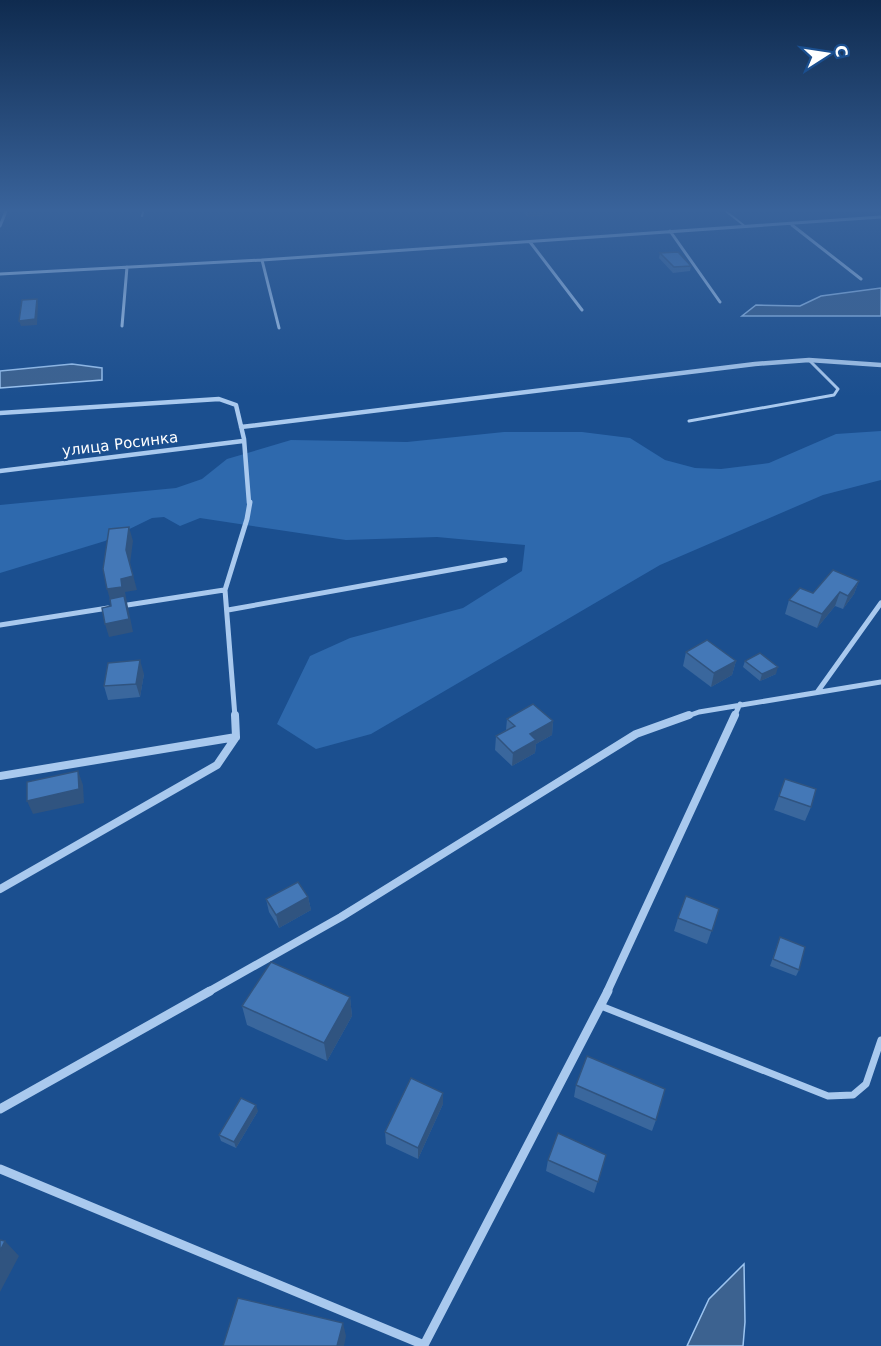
<svg xmlns="http://www.w3.org/2000/svg" width="881" height="1346" font-family="'DejaVu Sans',sans-serif">
  <style>
    .green { fill: #2e69ad }
    .water { fill: #3c6290; stroke: #9cc4f0; stroke-width: 1.5 }
    .lines { fill: none; stroke-linecap: round; stroke-linejoin: round }
    .service-far2 { stroke: #a9c9ee; stroke-width: 2 }
    .service-far1 { stroke: #a9c9ee; stroke-width: 3 }
    .service { stroke: #a9c9ee; stroke-width: 7 }
    .minor-far4 { stroke: #a9c9ee; stroke-width: 3 }
    .minor-far3 { stroke: #a9c9ee; stroke-width: 4.5 }
    .minor-far2 { stroke: #a9c9ee; stroke-width: 5 }
    .minor-far1 { stroke: #a9c9ee; stroke-width: 8 }
    .minor { stroke: #a9c9ee; stroke-width: 9 }
    .wall { fill: #3a679d }
    .shaded-wall { fill: #305480 }
    .building { fill: #4478b7; stroke: #305480; stroke-width: 1.5 }
    .labels { text-anchor: middle; stroke-width: 4.5; stroke-linejoin: round; paint-order: stroke }
    .far-street-label { font-size: 15px; fill: #fff; stroke: #1b4f8f }
  </style>
  <rect width="100%" height="100%" fill="#1b4f8f"/>
  <!-- green -->
  <path class="green" d="M 881,431 L 881,480 L 823,495 L 660,565 L 371,734 L 316,749 L 277,724 L 310,656 L 350,638 L 463,608 L 522,571 L 525,545 L 437,537 L 346,540 L 200,518 L 180,526 L 164,517 L 152,518 L 105,541 L 0,573 L 0,505 L 176,488 L 202,479 L 227,459 L 291,440 L 407,442 L 504,432 L 582,432 L 630,438 L 665,460 L 695,468 L 721,469 L 769,463 L 836,434 Z"/>
  <!-- water -->
  <path class="water" d="M 881,288 L 881,316 L 742,316 L 756,305 L 800,306 L 821,296 Z
    M 72,364 L 102,368 L 102,380 L 0,388 L 0,371 Z
    M 744,1264 L 745,1322 L 743,1346 L 687,1346 L 709,1299 Z"/>
  <g class="lines">
    <!-- service-far2 -->
    <path class="service-far2" d="M 723,209 L 746,227
      M 142,216 L 144,209"/>
    <!-- service-far1 -->
    <path class="service-far1" d="M 689,421 L 834,395 L 838,389 L 809,360"/>
    <!-- service -->
    <path class="service" d="M 601,1006 L 828,1096 L 853,1095 L 866,1084 L 881,1040"/>
    <!-- minor-far4 -->
    <path class="minor-far4" d="M 792,225 L 861,279
      M 0,226 L 7,209
      M 670,231 L 720,302
      M 530,242 L 582,310
      M 262,260 L 279,328
      M 0,274 L 262,260 L 881,217
      M 122,326 L 127,267"/>
    <!-- minor-far3 -->
    <path class="minor-far3" d="M 0,413 L 219,399 L 236,405 L 244,439 L 249,503
      M 241,427 L 755,364 L 809,360 L 881,365
      M 0,471 L 243,441"/>
    <!-- minor-far2 -->
    <path class="minor-far2" d="M 121,606 L 224,590
      M 228,610 L 505,560
      M 0,625 L 108,608
      M 818,691 L 881,603
      M 235,717 L 225,590 L 247,519 L 250,502
      M 685,717 L 699,712 L 881,682
      M 734,717 L 740,704"/>
    <!-- minor-far1 -->
    <path class="minor-far1" d="M 0,776 L 236,737
      M 0,889 L 217,765 L 236,737 L 235,715
      M 208,992 L 341,917 L 636,734 L 689,715
      M 607,992 L 735,715"/>
    <!-- minor -->
    <path class="minor" d="M 0,1109 L 210,991
      M 0,1169 L 424,1345 L 608,991"/>
  </g>
  <!-- wall -->
  <path class="wall" d="M 521,209 L 553,209 L 553,214 L 528,217 Z
    M 660,253 L 691,266 L 690,271 L 673,273 L 659,258 Z
    M 859,581 L 854,594 L 843,609 L 835,606 L 817,628 L 785,614 L 789,600 Z
    M 686,652 L 736,661 L 732,675 L 711,687 L 683,666 Z
    M 745,661 L 776,674 L 760,681 L 743,667 Z
    M 144,674 L 140,697 L 108,700 L 104,686 Z
    M 507,719 L 553,721 L 552,735 L 536,744 L 535,753 L 512,766 L 495,750 L 496,736 L 506,730 Z
    M 785,779 L 811,807 L 805,821 L 774,810 Z
    M 308,897 L 311,910 L 279,928 L 269,912 L 266,899 Z
    M 719,909 L 707,944 L 674,931 L 678,918 Z
    M 780,937 L 799,970 L 796,976 L 770,966 Z
    M 350,997 L 352,1016 L 327,1061 L 247,1025 L 242,1006 Z
    M 576,1085 L 656,1120 L 652,1131 L 574,1097 Z
    M 443,1104 L 418,1159 L 386,1144 L 385,1132 Z
    M 258,1111 L 236,1148 L 221,1141 L 219,1135 Z
    M 606,1155 L 594,1193 L 546,1171 L 548,1160 Z"/>
  <!-- shaded-wall -->
  <path class="shaded-wall" d="M 512,209 L 519,209 L 512,214 Z
    M 553,209 L 553,214 L 528,217 L 528,212 Z
    M 37,299 L 38,305 L 37,325 L 21,326 L 19,321 Z
    M 129,527 L 133,541 L 130,564 L 137,590 L 125,592 L 133,632 L 109,637 L 105,624 L 111,603 L 107,589 L 121,579 L 126,550 Z
    M 859,581 L 854,594 L 843,609 L 848,596 Z
    M 840,592 L 835,606 L 817,628 L 822,614 Z
    M 140,660 L 144,674 L 140,697 L 136,684 Z
    M 736,661 L 732,675 L 711,687 L 714,673 Z
    M 778,667 L 776,674 L 760,681 L 762,674 Z
    M 553,721 L 552,735 L 536,744 L 535,753 L 512,766 L 513,753 L 530,734 Z
    M 78,771 L 83,785 L 84,803 L 33,814 L 27,801 Z
    M 308,897 L 311,910 L 279,928 L 276,915 Z
    M 350,997 L 352,1016 L 327,1061 L 324,1043 Z
    M 443,1093 L 443,1104 L 418,1159 L 418,1148 Z
    M 256,1105 L 258,1111 L 236,1148 L 234,1142 Z
    M 5,1241 L 19,1256 L 0,1292 L 0,1251 Z
    M 343,1323 L 346,1336 L 344,1346 L 337,1346 Z"/>
  <!-- building -->
  <path class="building" d="M 525,209 L 553,209 L 528,212 Z
    M 678,252 L 691,266 L 674,267 L 660,253 Z
    M 37,299 L 35,319 L 19,321 L 22,300 Z
    M 129,527 L 126,550 L 133,576 L 121,579 L 122,587 L 107,589 L 103,569 L 109,529 Z
    M 833,570 L 859,581 L 848,596 L 840,592 L 822,614 L 789,600 L 800,588 L 813,593 Z
    M 124,596 L 129,619 L 105,624 L 102,608 L 111,606 L 110,599 Z
    M 707,640 L 736,661 L 714,673 L 686,652 Z
    M 760,653 L 778,667 L 762,674 L 745,661 Z
    M 140,660 L 136,684 L 104,686 L 108,663 Z
    M 533,704 L 553,721 L 530,734 L 536,740 L 513,753 L 496,736 L 515,726 L 507,719 Z
    M 78,771 L 79,789 L 27,801 L 27,782 Z
    M 785,779 L 816,789 L 811,807 L 779,796 Z
    M 298,882 L 308,897 L 276,915 L 266,899 Z
    M 686,896 L 719,909 L 712,931 L 678,918 Z
    M 780,937 L 805,947 L 799,970 L 773,959 Z
    M 271,962 L 350,997 L 324,1043 L 242,1006 Z
    M 587,1056 L 665,1089 L 656,1120 L 576,1085 Z
    M 411,1078 L 443,1093 L 418,1148 L 385,1132 Z
    M 241,1098 L 256,1105 L 234,1142 L 219,1135 Z
    M 558,1133 L 606,1155 L 598,1182 L 548,1160 Z
    M 0,1240 L 5,1241 L 0,1251 Z
    M 238,1298 L 343,1323 L 337,1346 L 223,1346 Z"/>
  <!-- sky -->
  <linearGradient id="sky" x2="0" y2="1"><stop stop-color="#0f2b4f"/><stop offset="0.53" stop-color="#39639b"/><stop offset="1" stop-color="#39639b" stop-opacity="0"/></linearGradient>
  <rect width="881" height="397" fill="url(#sky)"/>
  <g class="labels">
    <!-- far-street labels -->
    <g class="far-street-label">
      <text transform="translate(120 444) rotate(-7)" y="5">улица Росинка</text>
    </g>
  </g>
  <!-- north arrow -->
  <g transform="translate(827 54) rotate(78)" stroke="#1b4f8f" stroke-width="4.5" paint-order="stroke">
  <path d="M0-4.5L10 22L0 15L-10 22Z" fill="#ffffff"/>
  <text y="-9" font-size="16" font-weight="bold" text-anchor="middle" fill="#ffffff">С</text>
  </g>
</svg>
